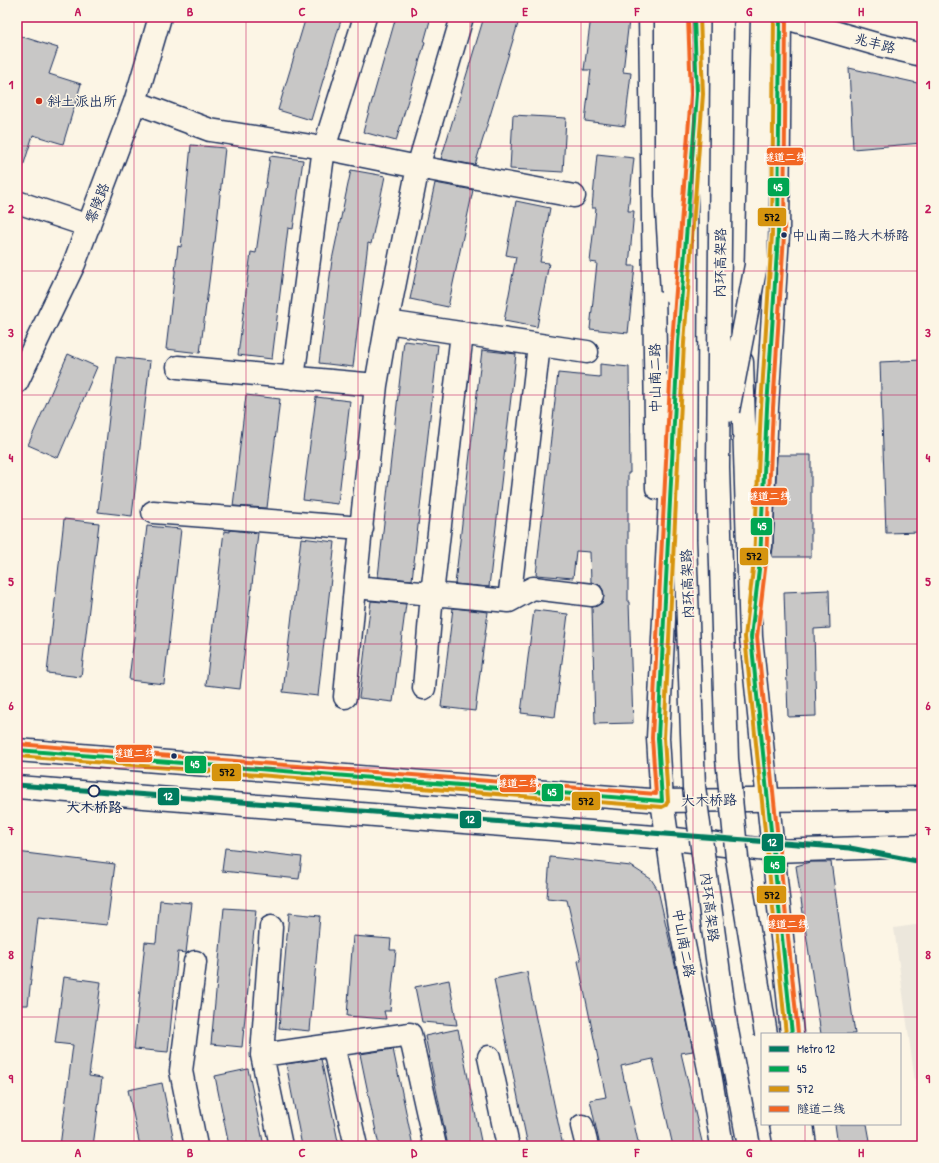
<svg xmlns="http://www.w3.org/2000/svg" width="939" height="1163" font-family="'Patrick Hand','LXGW WenKai TC',sans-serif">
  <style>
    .built { fill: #ece7dc }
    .building { fill: #c8c7c6; stroke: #1b2f5e }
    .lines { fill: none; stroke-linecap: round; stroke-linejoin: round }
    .minor-casing { stroke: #1b2f5e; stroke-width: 25 }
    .major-casing { stroke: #1b2f5e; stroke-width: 25 }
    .highway-casing { stroke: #1b2f5e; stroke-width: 25 }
    .minor { stroke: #fcf5e5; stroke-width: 22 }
    .major { stroke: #fcf5e5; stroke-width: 22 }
    .highway { stroke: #fcf5e5; stroke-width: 22 }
    .highway-bridge-casing { stroke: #1b2f5e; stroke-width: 25; stroke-linecap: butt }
    .highway-bridge { stroke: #fcf5e5; stroke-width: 22 }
    .bus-1-casing { stroke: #fcf5e5; stroke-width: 7 }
    .bus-2-casing { stroke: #fcf5e5; stroke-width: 7 }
    .bus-3-casing { stroke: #fcf5e5; stroke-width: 7 }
    .bus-1 { stroke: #00a651; stroke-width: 4 }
    .bus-2 { stroke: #d6940e; stroke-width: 4 }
    .bus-3 { stroke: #f26522; stroke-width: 4 }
    .metro-1-casing { stroke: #fcf5e5; stroke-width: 8 }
    .metro-1 { stroke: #007b5f; stroke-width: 5 }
    .grid { fill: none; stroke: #c2185b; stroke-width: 1; stroke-opacity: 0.55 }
    .poi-dot { fill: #c8321e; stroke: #fcf5e5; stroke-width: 1.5 }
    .bus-dot { fill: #1b2f5e; stroke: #fcf5e5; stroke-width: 1.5 }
    .stop-dot { fill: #fcf5e5; stroke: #1b2f5e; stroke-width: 2 }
    .labels { text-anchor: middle; stroke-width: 3; stroke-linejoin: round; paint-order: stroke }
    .bus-label { font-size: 13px; fill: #1b2f5e; stroke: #fcf5e5; text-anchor: start }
    .street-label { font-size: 14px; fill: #1b2f5e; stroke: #fcf5e5 }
    .poi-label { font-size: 14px; fill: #1b2f5e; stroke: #fcf5e5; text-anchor: start }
    .stop-label { font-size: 14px; font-weight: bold; fill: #1b2f5e; stroke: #fcf5e5 }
    .line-badge { stroke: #fcf5e5; stroke-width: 1.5 }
    .badge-label { font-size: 11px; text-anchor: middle; font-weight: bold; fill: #fff }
    .pale-badge-label { font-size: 11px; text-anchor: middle; font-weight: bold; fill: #111 }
    .neatline { fill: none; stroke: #c2185b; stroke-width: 1.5 }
    .grid-label { font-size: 13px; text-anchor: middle; font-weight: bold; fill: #c2185b }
  </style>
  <rect width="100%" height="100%" fill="#fcf5e5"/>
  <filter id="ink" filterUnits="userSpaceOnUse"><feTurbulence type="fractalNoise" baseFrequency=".025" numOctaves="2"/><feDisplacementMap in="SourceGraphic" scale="8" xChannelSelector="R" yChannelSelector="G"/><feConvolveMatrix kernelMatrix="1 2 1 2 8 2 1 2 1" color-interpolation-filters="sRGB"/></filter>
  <g filter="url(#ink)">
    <!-- built -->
    <path class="built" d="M 922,924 L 922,1133 L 894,928 Z"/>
    <!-- building -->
    <path class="building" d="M 306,17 L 342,17 L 311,120 L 278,110 Z
      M 396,17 L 431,17 L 424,42 L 425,42 L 396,141 L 363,132 Z
      M 484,17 L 520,17 L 475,165 L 441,159 Z
      M 591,17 L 622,17 L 622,20 L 629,20 L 623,72 L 631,73 L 625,126 L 585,121 L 591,70 L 584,70 Z
      M 17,35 L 58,48 L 49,74 L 81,84 L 63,144 L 33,135 L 21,173 L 17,173 Z
      M 849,68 L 922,84 L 922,143 L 853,149 Z
      M 513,115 L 566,118 L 563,172 L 510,169 Z
      M 191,145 L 225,148 L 215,242 L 214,242 L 200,353 L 166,349 L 178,246 L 181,247 Z
      M 597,154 L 634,158 L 628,211 L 634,211 L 629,266 L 635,266 L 628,333 L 590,329 L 597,263 L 590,262 L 596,208 L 592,208 Z
      M 270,156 L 303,160 L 293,229 L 288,228 L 272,359 L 238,355 L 251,252 L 256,253 Z
      M 351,170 L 385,176 L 371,244 L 368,243 L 353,367 L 319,363 L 332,260 Z
      M 435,183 L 473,190 L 448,307 L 410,299 Z
      M 516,201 L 550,208 L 540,262 L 549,263 L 537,327 L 504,321 L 516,257 L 506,255 Z
      M 404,341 L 438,345 L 412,580 L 378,577 Z
      M 482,350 L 516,354 L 489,587 L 455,584 Z
      M 68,354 L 97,367 L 58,458 L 28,445 Z
      M 116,357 L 150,361 L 132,516 L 98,512 Z
      M 922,360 L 922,532 L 886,533 L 880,362 Z
      M 600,364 L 629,367 L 630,473 L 628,473 L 628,602 L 629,602 L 633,723 L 595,724 L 592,607 L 597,606 L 602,603 L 604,596 L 603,590 L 600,585 L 591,582 L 590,552 L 576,551 L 573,578 L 536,575 L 558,373 L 600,377 Z
      M 246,395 L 280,399 L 267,508 L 233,506 Z
      M 316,397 L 350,401 L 338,504 L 303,500 Z
      M 777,455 L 811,455 L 811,557 L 772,557 L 773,547 Z
      M 64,519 L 99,523 L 81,677 L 47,673 Z
      M 147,526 L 181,529 L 164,684 L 129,680 Z
      M 230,530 L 258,533 L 240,689 L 206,685 L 224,531 L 230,532 Z
      M 301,538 L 335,542 L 318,696 L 283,692 Z
      M 829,590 L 830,628 L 814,629 L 816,716 L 788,717 L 784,592 Z
      M 371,601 L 406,604 L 393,702 L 359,698 Z
      M 453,608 L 488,612 L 475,711 L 441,707 Z
      M 534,610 L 568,614 L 555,717 L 521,713 Z
      M 225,848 L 302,857 L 299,879 L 222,871 Z
      M 17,852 L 115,864 L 107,925 L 38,918 L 28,1005 L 17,1005 Z
      M 550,857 L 631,866 L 651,879 L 658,890 L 678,978 L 693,1051 L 681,1053 L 703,1146 L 673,1146 L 653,1059 L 621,1066 L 639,1146 L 600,1146 L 590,1100 L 606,1097 L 578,961 L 581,960 L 567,900 L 547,898 Z
      M 810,862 L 831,862 L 855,1034 L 821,1034 L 796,866 Z
      M 160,900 L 192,903 L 186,953 L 178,952 L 168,1052 L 134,1049 L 145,942 L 156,943 Z
      M 224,908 L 256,910 L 242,1047 L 211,1044 Z
      M 289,913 L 320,916 L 310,1031 L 279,1028 Z
      M 353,936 L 391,939 L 390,950 L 396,950 L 390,1011 L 384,1011 L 386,1019 L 347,1016 Z
      M 527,972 L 535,1014 L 563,1146 L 528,1146 L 502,1021 L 494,979 Z
      M 64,977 L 101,982 L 89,1076 L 102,1078 L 93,1146 L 60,1146 L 73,1045 L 55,1043 Z
      M 449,980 L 457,1025 L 422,1022 L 415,987 Z
      M 458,1029 L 482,1146 L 448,1146 L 425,1036 Z
      M 393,1049 L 413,1146 L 379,1146 L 360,1054 Z
      M 321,1059 L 339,1146 L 302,1146 L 286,1064 Z
      M 248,1069 L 264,1146 L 229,1146 L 215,1076 Z
      M 162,1083 L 175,1146 L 140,1146 L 128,1090 Z
      M 835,1124 L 867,1124 L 871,1146 L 838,1146 Z"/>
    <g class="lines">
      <defs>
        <path id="minor" d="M 782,17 L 879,45 L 922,55
          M 135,102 L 210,130 L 324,148 L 418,167 L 574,196
          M 17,202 L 89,226
          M 387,322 L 587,352
          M 178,367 L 376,385
          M 293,378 L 324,148 L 365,17
          M 17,382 L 74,264 L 135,102 L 160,17
          M 153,512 L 362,528
          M 355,587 L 509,601 L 533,588 L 592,595
          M 509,601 L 539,345
          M 424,688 L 432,594 L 462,333
          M 345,697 L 355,587 L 376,385 L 387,322 L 418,167 L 462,17
          M 17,750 L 662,801 L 922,798
          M 17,787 L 667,838 L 774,851 L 922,846
          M 271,927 L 262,1055 L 281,1146
          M 195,962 L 181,1071 L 196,1146
          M 333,1045 L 356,1146
          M 262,1055 L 410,1034 L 435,1146
          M 489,1057 L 508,1146
          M 582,1126 L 587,1146"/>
        <path id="major" d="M 650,17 L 657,488
          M 740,17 L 738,242 L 741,319
          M 742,362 L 751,637 L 792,1034
          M 676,381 L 658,738 L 662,801 L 680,925 L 711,1079 L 722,1146
          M 761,546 L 767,408 L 778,235 L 780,17
          M 802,1124 L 805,1146"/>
        <path id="highway" d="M 781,1124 L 785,1146"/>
      </defs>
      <!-- minor casing -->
      <use href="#minor" class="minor-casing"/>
      <!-- major casing -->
      <use href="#major" class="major-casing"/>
      <!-- highway casing -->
      <use href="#highway" class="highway-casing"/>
      <!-- minor -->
      <use href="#minor" class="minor"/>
      <!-- major -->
      <use href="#major" class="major"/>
      <!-- highway -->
      <use href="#highway" class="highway"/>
      <defs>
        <path id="highway-bridge" d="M 666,17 L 666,196 L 672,292
          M 687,17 L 685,540 L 694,787 L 726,1025 L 749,1146
          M 722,17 L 718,468 L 727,759 L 737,858 L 766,1034
          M 728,411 L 756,265 L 762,17"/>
      </defs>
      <!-- highway-bridge casing -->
      <use href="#highway-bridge" class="highway-bridge-casing"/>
      <!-- highway-bridge -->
      <use href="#highway-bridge" class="highway-bridge"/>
      <defs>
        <path id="bus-1" d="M 780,17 L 778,235 L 767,408 L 760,561 L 751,637 L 792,1034
          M 17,750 L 662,801 L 658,738 L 678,343 L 697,94 L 694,17"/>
        <path id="bus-2" d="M 774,17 L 772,235 L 761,408 L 754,561 L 745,637 L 786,1034
          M 17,756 L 662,807 L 666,805 L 668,801 L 664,738 L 684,343 L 703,94 L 700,17"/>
        <path id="bus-3" d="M 786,17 L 784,235 L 773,408 L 766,561 L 757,637 L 798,1033
          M 17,744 L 656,794 L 652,738 L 672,343 L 691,94 L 688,17"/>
      </defs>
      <!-- bus-1 casing -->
      <use href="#bus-1" class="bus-1-casing"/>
      <!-- bus-2 casing -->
      <use href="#bus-2" class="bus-2-casing"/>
      <!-- bus-3 casing -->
      <use href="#bus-3" class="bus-3-casing"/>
      <!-- bus-1 -->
      <use href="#bus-1" class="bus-1"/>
      <!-- bus-2 -->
      <use href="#bus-2" class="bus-2"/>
      <!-- bus-3 -->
      <use href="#bus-3" class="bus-3"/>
      <defs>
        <path id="metro-1" d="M 17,785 L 850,848 L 922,862"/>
      </defs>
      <!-- metro-1 casing -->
      <use href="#metro-1" class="metro-1-casing"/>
      <!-- metro-1 -->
      <use href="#metro-1" class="metro-1"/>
    </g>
  </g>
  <!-- grid -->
  <path class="grid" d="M 134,17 L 134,1146M 246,17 L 246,1146M 358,17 L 358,1146M 470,17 L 470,1146M 581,17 L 581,1146M 693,17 L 693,1146M 805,17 L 805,1034M 17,146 L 922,146M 17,271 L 922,271M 17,395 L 922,395M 17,519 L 922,519M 17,644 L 922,644M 17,768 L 922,768M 17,892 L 922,892M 17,1017 L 922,1017M 805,1124 L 805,1146"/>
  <!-- markers -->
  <circle class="poi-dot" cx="39" cy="101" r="4"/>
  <g class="bus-dot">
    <circle cx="784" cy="235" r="3.5"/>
    <circle cx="174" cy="756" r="3.5"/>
  </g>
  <circle class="stop-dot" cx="94" cy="791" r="5.5"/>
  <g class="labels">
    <!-- bus labels -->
    <g class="bus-label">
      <text x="792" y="240">中山南二路大木桥路</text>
    </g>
    <!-- street labels -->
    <g class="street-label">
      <text transform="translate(875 43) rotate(15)" y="5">兆丰路</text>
      <text transform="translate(97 203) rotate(-69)" y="5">零陵路</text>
      <text transform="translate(720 263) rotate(-89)" y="5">内环高架路</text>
      <text transform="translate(655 378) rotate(-91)" y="5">中山南二路</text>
      <text transform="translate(687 584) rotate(-92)" y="5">内环高架路</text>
      <text transform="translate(709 800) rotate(-1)" y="5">大木桥路</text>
      <text transform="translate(710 907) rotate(83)" y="5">内环高架路</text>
      <text transform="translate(684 943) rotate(80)" y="5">中山南二路</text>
    </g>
    <!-- poi labels -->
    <g class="poi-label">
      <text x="47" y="106">斜土派出所</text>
    </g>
    <!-- stop labels -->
    <g class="stop-label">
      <text x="94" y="812">大木桥路</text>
    </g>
  </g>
  <g class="line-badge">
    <rect x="766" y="147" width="38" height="19" rx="4" fill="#f26522"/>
    <rect x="767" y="177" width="23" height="20" rx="4" fill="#00a651"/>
    <rect x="757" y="207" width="30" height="20" rx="4" fill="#d6940e"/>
    <rect x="750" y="487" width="38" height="19" rx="4" fill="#f26522"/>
    <rect x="750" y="517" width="23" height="19" rx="4" fill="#00a651"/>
    <rect x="739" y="547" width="30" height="19" rx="4" fill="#d6940e"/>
    <rect x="115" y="744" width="38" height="19" rx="4" fill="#f26522"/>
    <rect x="184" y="755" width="23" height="19" rx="4" fill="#00a651"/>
    <rect x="211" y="763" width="31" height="19" rx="4" fill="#d6940e"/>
    <rect x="499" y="774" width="38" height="19" rx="4" fill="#f26522"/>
    <rect x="541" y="783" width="23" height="19" rx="4" fill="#00a651"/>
    <rect x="157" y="787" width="23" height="19" rx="4" fill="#007b5f"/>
    <rect x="571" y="791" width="30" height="20" rx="4" fill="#d6940e"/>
    <rect x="459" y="810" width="23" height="19" rx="4" fill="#007b5f"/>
    <rect x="761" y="833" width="23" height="19" rx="4" fill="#007b5f"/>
    <rect x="763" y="855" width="23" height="19" rx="4" fill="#00a651"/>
    <rect x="756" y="885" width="31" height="19" rx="4" fill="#d6940e"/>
    <rect x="768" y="914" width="38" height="19" rx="4" fill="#f26522"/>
  </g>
  <g class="badge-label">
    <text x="785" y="161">隧道二线</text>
    <text x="778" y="191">45</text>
    <text x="769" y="500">隧道二线</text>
    <text x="762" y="530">45</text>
    <text x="134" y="757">隧道二线</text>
    <text x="195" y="768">45</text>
    <text x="518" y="787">隧道二线</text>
    <text x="552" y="796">45</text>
    <text x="168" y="800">12</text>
    <text x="470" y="823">12</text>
    <text x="772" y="846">12</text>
    <text x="775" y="869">45</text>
    <text x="787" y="928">隧道二线</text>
  </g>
  <g class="pale-badge-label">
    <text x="772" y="221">572</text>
    <text x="754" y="560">572</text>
    <text x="227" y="776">572</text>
    <text x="586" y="805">572</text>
    <text x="772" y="899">572</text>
  </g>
  <!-- margin -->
  <rect width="939" height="1163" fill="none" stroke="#fcf5e5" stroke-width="44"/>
  <!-- legend -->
  <rect x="761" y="1033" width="140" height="92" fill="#fcf5e5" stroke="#a2a6af"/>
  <rect x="769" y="1046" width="20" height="6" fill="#007b5f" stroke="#a2a6af"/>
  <text x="797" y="1053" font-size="12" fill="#1b2f5e">Metro 12</text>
  <rect x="769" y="1066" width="20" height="6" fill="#00a651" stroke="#a2a6af"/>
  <text x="797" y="1073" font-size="12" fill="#1b2f5e">45</text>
  <rect x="769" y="1086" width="20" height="6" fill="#d6940e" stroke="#a2a6af"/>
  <text x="797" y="1093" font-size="12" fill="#1b2f5e">572</text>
  <rect x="769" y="1106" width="20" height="6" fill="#f26522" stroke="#a2a6af"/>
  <text x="797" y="1113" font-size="12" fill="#1b2f5e">隧道二线</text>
  <rect x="22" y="22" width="895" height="1119" class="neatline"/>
  <g class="grid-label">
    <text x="78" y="16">A</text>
    <text x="190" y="16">B</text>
    <text x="302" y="16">C</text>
    <text x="414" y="16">D</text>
    <text x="525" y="16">E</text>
    <text x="637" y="16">F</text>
    <text x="749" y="16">G</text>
    <text x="861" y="16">H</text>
    <text x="11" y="89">1</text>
    <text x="928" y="89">1</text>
    <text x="11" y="213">2</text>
    <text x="928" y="213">2</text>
    <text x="11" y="337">3</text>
    <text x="928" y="337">3</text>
    <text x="11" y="462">4</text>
    <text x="928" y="462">4</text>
    <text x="11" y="586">5</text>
    <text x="928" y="586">5</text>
    <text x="11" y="710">6</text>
    <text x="928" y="710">6</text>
    <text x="11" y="835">7</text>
    <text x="928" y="835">7</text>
    <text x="11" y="959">8</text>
    <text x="928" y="959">8</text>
    <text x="11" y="1083">9</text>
    <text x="928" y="1083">9</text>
    <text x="78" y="1157">A</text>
    <text x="190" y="1157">B</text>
    <text x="302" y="1157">C</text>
    <text x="414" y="1157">D</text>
    <text x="525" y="1157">E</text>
    <text x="637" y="1157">F</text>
    <text x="749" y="1157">G</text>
    <text x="861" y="1157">H</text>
  </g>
</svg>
